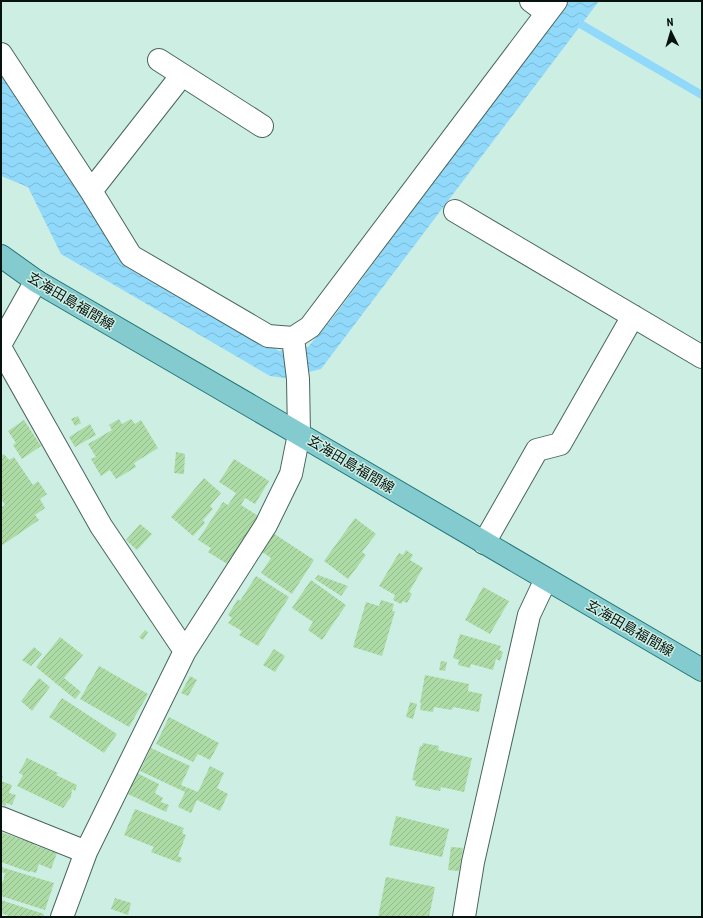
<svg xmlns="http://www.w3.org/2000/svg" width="703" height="918" font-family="'Roboto Condensed','Noto Sans JP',sans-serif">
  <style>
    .water { fill: url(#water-waves) }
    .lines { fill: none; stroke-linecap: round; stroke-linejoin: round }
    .stream { stroke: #90d9fa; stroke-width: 8 }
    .building { fill: url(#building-hatch) }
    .minor-casing { stroke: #49665c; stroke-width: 24 }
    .major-casing { stroke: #227476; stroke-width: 24 }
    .minor { stroke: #fff; stroke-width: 22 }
    .major { stroke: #83cbce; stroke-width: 22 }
    .labels { text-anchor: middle; stroke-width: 3; stroke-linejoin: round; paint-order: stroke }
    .street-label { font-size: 14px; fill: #07130f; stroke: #cdeee2 }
  </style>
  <defs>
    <pattern id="water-waves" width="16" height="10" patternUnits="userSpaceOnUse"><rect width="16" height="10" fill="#90d9fa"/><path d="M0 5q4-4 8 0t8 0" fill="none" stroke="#7bb9d5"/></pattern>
    <pattern id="building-hatch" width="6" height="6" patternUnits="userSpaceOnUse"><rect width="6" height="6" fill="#addba6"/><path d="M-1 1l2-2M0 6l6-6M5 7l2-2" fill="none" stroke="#93bb8e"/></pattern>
  </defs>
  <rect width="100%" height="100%" fill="#cdeee2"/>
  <!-- water -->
  <path class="water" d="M 567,1 L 599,1 L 321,369 L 285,378 L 270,376 L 61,254 L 28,187 L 1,176 L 1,70 L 131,264 L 279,351 L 308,347 L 335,315 Z"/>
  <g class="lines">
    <!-- stream -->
    <path class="stream" d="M 582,25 L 702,95"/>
  </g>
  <!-- building -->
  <path class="building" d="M 78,416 L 81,423 L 75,426 L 71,419 Z
    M 119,419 L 122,424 L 131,419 L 135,424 L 141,420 L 158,448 L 134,463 L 136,467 L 116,479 L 110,470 L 101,476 L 91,459 L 96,457 L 88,444 L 112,430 L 109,425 Z
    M 24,420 L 41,446 L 22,459 L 13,445 L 16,443 L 8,431 Z
    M 90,424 L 96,435 L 75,447 L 69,437 Z
    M 176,452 L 185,454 L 184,474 L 174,473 Z
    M 4,454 L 9,460 L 14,457 L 33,485 L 38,481 L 47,494 L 40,499 L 45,508 L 35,515 L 39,520 L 1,546 L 1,508 L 5,505 L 1,499 L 1,456 Z
    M 234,459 L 269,481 L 255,504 L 245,498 L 241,505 L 260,517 L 229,565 L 208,552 L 211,548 L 198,540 L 223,502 L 228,505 L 236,493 L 219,482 Z
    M 204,478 L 221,493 L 210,506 L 213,509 L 203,520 L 205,523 L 193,536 L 171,517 Z
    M 355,518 L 376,534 L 362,552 L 366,555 L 348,579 L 324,561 Z
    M 140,524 L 152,534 L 137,550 L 126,540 Z
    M 273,533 L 314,560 L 292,594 L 261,573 L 271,558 L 261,551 Z
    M 406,550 L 413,555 L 410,560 L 423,568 L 409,592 L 412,594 L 407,603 L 403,601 L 401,604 L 393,600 L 395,595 L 379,586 L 399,553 L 403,555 Z
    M 318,575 L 348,586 L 341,596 L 315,579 Z
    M 256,576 L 289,597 L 258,646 L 239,635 L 242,631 L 228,623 L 232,618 L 228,615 L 238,599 L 240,601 Z
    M 311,580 L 346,605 L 322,640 L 308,630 L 313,622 L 292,608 Z
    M 483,587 L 509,601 L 490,634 L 465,620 Z
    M 381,600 L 394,604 L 392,611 L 395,611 L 382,656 L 353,647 L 366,602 L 379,606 Z
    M 145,630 L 148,632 L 143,640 L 139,637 Z
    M 460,634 L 501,646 L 499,650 L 503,652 L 500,661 L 496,659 L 493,670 L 471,664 L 470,668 L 458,665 L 459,660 L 453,658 Z
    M 60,637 L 83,655 L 64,678 L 81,692 L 75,699 L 36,667 Z
    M 34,647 L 42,654 L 31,666 L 22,660 Z
    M 274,649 L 285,656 L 275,672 L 263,665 Z
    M 441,661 L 447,662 L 445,671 L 439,670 Z
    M 99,666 L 148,694 L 129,727 L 80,699 Z
    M 425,675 L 469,684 L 468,691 L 482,694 L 479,712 L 453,707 L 452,710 L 434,707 L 433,712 L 420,710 L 421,703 L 420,703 Z
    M 190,676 L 197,680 L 188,696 L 181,693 Z
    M 39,678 L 50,687 L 32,711 L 21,701 Z
    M 62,698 L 117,734 L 104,753 L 49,717 Z
    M 410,702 L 417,704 L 413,719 L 406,717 Z
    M 169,717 L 219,743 L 210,760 L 198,754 L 193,762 L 156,744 Z
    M 423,743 L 439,746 L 438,750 L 472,758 L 464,792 L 441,787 L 440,791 L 415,786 L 416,781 L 412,780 L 420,746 L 422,746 Z
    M 151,748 L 190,766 L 181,785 L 198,792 L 210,766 L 224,773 L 217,788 L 228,794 L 220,811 L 197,800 L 191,813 L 178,807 L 185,792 L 140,771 Z
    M 27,758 L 58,773 L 56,775 L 77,785 L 75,791 L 72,789 L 71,797 L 63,808 L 17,786 L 23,775 L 19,773 Z
    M 137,773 L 159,784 L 155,793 L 163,798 L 161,802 L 169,805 L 166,812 L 128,794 Z
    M 1,776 L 3,776 L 1,781 L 12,785 L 9,793 L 16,795 L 12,805 L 6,803 L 5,806 L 1,804 Z
    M 135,809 L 184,828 L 182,833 L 186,835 L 178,856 L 182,858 L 180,863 L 151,852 L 154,847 L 124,835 Z
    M 396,816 L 449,829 L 442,857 L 389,845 Z
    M 1,832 L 23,840 L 25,838 L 35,842 L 34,845 L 57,853 L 51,869 L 39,864 L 36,873 L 30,871 L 29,872 L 1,862 Z
    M 451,847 L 463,848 L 459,871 L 448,870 Z
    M 1,867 L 54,883 L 45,910 L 1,896 L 1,881 L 3,882 L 5,873 L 1,872 Z
    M 386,877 L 435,887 L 429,917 L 378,917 Z
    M 115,898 L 131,903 L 128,915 L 111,909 Z
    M 1,900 L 44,914 L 43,917 L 8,917 L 9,916 L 1,913 Z"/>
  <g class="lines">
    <defs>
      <path id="minor" d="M 531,1 L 547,13
        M 1,54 L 91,191 L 131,256 L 268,336 L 293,338 L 310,327 L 556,1
        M 159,60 L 262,126
        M 91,191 L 182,75
        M 455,211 L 702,357
        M 1,343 L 36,281
        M 1,349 L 101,526 L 185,651
        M 484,543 L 537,450 L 560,444 L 633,316
        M 1,818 L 86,852
        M 62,917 L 86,852 L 185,651 L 266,525 L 291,474 L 299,434 L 298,379 L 293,338
        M 464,917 L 473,862 L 529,615 L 546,579"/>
      <path id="major" d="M 1,256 L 36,281 L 299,434 L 702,670"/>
    </defs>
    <!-- minor casing -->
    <use href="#minor" class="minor-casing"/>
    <!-- major casing -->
    <use href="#major" class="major-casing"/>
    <!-- minor -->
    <use href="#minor" class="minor"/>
    <!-- major -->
    <use href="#major" class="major"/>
  </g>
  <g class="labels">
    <!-- street labels -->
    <g class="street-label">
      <text transform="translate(71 301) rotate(31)" y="5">玄海田島福間線</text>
      <text transform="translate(351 464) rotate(31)" y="5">玄海田島福間線</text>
      <text transform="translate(630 628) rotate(30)" y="5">玄海田島福間線</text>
    </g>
  </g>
  <!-- border -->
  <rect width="703" height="918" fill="none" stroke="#07130f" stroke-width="4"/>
  <!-- north arrow -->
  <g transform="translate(671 32) rotate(355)" stroke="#cdeee2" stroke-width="3" paint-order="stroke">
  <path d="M0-3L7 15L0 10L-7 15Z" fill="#07130f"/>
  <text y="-6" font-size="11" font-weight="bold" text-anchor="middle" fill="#07130f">N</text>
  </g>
</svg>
